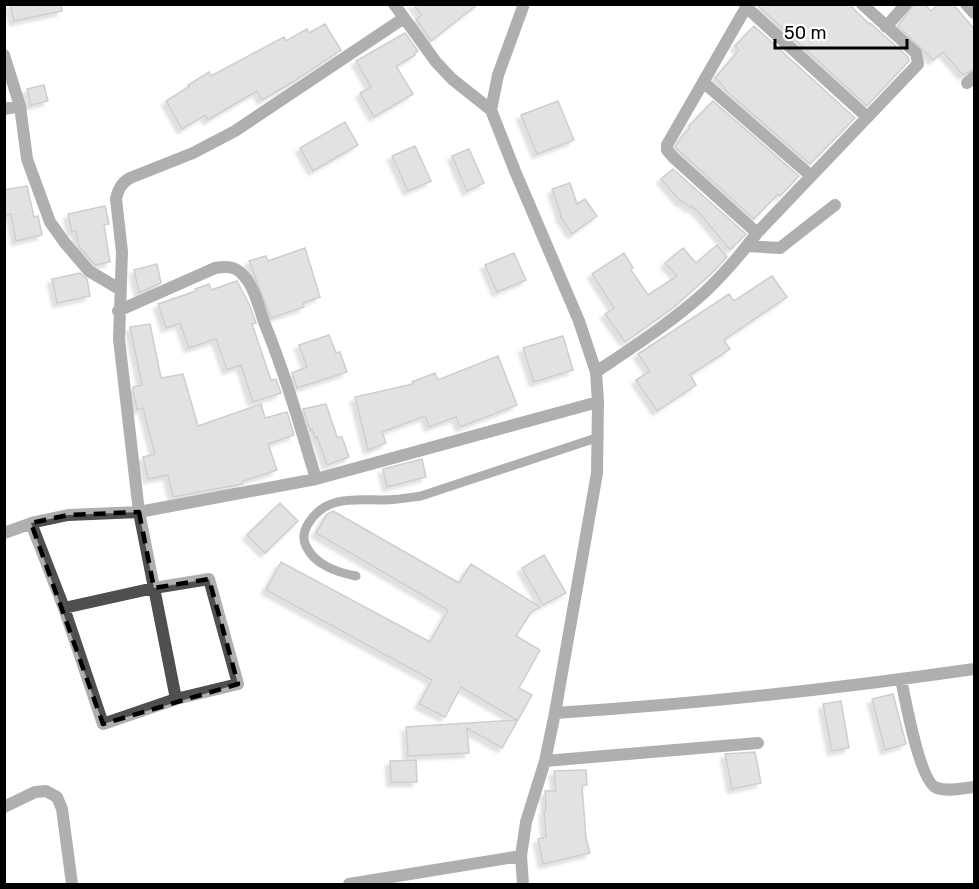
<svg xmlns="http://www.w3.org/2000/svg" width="979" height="889" font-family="Rubik,sans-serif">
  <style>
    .building { fill: #bfbfbf; stroke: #939393; stroke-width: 1.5; filter: url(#shadow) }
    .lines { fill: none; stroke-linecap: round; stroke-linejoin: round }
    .lane { stroke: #4f4f4f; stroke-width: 9 }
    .street { stroke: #4f4f4f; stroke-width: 12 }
    .marked { fill: none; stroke: #000; stroke-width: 4.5; stroke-dasharray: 12 8; stroke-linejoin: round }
  </style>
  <defs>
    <filter id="shadow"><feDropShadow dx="-4.5" dy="4.5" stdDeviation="1.5" flood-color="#0004"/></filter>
  </defs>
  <rect width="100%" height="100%" fill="#fff"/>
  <!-- building -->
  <path class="building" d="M 10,4 L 61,4 L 62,11 L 14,21 Z
    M 413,4 L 478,4 L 431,41 L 416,19 L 422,15 Z
    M 756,4 L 849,4 L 869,24 L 870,23 L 908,57 L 909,61 L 867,106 Z
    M 914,4 L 925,4 L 931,11 L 939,4 L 953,4 L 975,30 L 975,69 L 963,75 L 943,52 L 933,60 L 898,26 Z
    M 325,24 L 341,50 L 293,82 L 262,100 L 257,91 L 208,120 L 205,115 L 182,129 L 166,101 L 189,87 L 188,85 L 209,72 L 211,76 L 284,37 L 286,41 L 307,29 L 309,33 Z
    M 754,26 L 855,118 L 810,164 L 724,89 L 725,88 L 715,78 L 739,50 L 735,46 Z
    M 405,33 L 418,51 L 414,54 L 415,55 L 396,66 L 413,94 L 374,117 L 360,93 L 371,87 L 356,61 Z
    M 44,85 L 48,101 L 31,105 L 27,89 Z
    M 558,101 L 574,140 L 537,154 L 521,115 Z
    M 713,101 L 799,176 L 780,196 L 778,194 L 754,219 L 675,147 L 682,136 L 690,128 L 689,126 Z
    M 345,122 L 358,145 L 313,171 L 300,148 Z
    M 415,146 L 431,181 L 408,191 L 392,156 Z
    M 469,149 L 484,183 L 467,191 L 452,156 Z
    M 673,169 L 746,234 L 730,250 L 702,216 L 692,206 L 690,208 L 683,201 L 681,202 L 661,179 Z
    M 570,183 L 577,204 L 585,199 L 597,216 L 572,234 L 560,216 L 561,215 L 552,189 Z
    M 27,186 L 34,217 L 38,216 L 42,235 L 16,241 L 11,214 L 4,216 L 4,190 Z
    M 105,206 L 109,224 L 104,225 L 110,262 L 95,265 L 79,247 L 76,231 L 72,232 L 68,214 Z
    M 717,245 L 727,257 L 713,272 L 674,307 L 625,342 L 605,314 L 614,308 L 592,274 L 624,253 L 633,268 L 631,270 L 648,295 L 677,276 L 665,263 L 683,248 L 696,263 Z
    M 305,248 L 320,297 L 303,303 L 304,307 L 271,318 L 249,261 L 266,256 L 268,261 Z
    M 514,253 L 526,280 L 497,292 L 485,265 Z
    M 157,264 L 161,283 L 139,293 L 134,270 Z
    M 80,273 L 87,279 L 90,296 L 57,303 L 52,279 Z
    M 772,276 L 787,297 L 724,340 L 730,349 L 690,375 L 696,385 L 657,411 L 636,380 L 650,371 L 638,354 L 729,294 L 734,301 Z
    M 237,281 L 250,306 L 256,323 L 252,324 L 271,380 L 276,379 L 281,393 L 253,402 L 241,365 L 227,370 L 216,339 L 189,348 L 180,323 L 166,328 L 158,304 L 196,291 L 195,289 L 209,284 L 211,290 Z
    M 150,324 L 161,378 L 183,374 L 198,426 L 261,404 L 265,418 L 287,412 L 294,435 L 268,444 L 277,470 L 243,481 L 242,484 L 173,497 L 168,475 L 148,479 L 143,457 L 155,454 L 143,408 L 137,410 L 133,392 L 133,387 L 142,385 L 130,327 Z
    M 329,335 L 336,353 L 340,352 L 347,372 L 297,388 L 292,373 L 307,367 L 299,345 Z
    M 563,336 L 573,370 L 534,382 L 523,348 Z
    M 498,356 L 517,405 L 460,427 L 456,417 L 429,427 L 425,416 L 382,432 L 386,443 L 368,450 L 355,397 L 413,384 L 412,382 L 435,373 L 438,380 Z
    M 326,404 L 337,437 L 342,437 L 349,457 L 327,465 L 317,437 L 315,438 L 312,429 L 310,430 L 303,409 Z
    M 422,459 L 426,477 L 387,487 L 383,469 Z
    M 280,503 L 298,521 L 265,553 L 247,535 Z
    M 333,511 L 459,583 L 471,564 L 540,607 L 531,612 L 516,636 L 540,650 L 519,688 L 532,695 L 502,748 L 467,728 L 469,753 L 408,756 L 406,727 L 517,720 L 461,687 L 445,717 L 419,704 L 432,680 L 266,590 L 281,562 L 430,642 L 448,610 L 316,533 L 327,514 Z
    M 544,555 L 566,593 L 543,605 L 522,568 Z
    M 893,694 L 906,744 L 885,750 L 872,699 Z
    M 841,701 L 849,748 L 832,751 L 823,704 Z
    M 755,752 L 761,783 L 732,789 L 725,754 Z
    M 416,760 L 417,782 L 391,782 L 390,761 Z
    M 586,770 L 587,785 L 582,786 L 586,838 L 590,853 L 543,864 L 538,839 L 546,837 L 544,811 L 546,810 L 545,791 L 556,791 L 554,771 Z"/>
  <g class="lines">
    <!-- lane -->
    <path class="lane" d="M 356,576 C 336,572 315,565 306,546 C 302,538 304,531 308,524 C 325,495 355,500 383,500 C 396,500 408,498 421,496 L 599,437"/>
    <!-- street -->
    <path class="street" d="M 394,4 L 436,62 L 452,79 L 491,110
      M 748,4 L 667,145 L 667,150 L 674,158 L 757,233 L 918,64 L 916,53 L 862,4
      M 966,4 L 974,13
      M 746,7 L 867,117
      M 886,27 L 906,4
      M 4,55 L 20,106 L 27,159 L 50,222 L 65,243 L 89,271 L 121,290
      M 703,82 L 811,176
      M 967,83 L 974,77
      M 4,109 L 20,106
      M 491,110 L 515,171 L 579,321 L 596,372 L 598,402 L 597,473 L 555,713 L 545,761 L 526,822 L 521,856 L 523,884
      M 491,110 L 498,75 L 524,4
      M 747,246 L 780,248 L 835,205
      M 118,311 L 215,268 C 227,266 236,266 244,276 C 254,287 259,307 264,322 C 285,373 300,426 316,479
      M 596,372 C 633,347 672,322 705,292 C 724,274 741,254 757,233
      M 31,523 L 64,608 L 103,724 L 176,699 L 238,684 L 209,579 L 154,588 L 64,608
      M 4,533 L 35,522 L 68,515 L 139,512 L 316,479 L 598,402
      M 901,679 C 905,698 920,783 937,788 C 948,792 963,788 974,787
      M 176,699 L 139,512 L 131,443 L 119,339 L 122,252 L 116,199 C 118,190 121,183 130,178 L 193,153 L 235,131 L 404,18
      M 555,713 C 695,704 836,689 974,669
      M 545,761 L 758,743
      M 4,807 L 35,792 L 46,791 L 57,797 L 62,809 L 72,884
      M 349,884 L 521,856"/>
  </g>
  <!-- marked area -->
  <path d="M0 0H979V889H0ZM 139,512 L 154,588 L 209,579 L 238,684 L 103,724 L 31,523 L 68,515 Z" fill="#fff" fill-opacity=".55" fill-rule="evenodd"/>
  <path class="marked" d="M 139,512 L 154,588 L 209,579 L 238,684 L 103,724 L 31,523 L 68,515 Z"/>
  <!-- border -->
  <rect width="979" height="889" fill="none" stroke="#000000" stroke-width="12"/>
  <!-- scale -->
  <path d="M775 39v9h132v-9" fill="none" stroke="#000000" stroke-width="3"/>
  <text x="784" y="39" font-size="18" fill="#000000" stroke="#ffffff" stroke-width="4.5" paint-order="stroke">50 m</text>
</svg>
